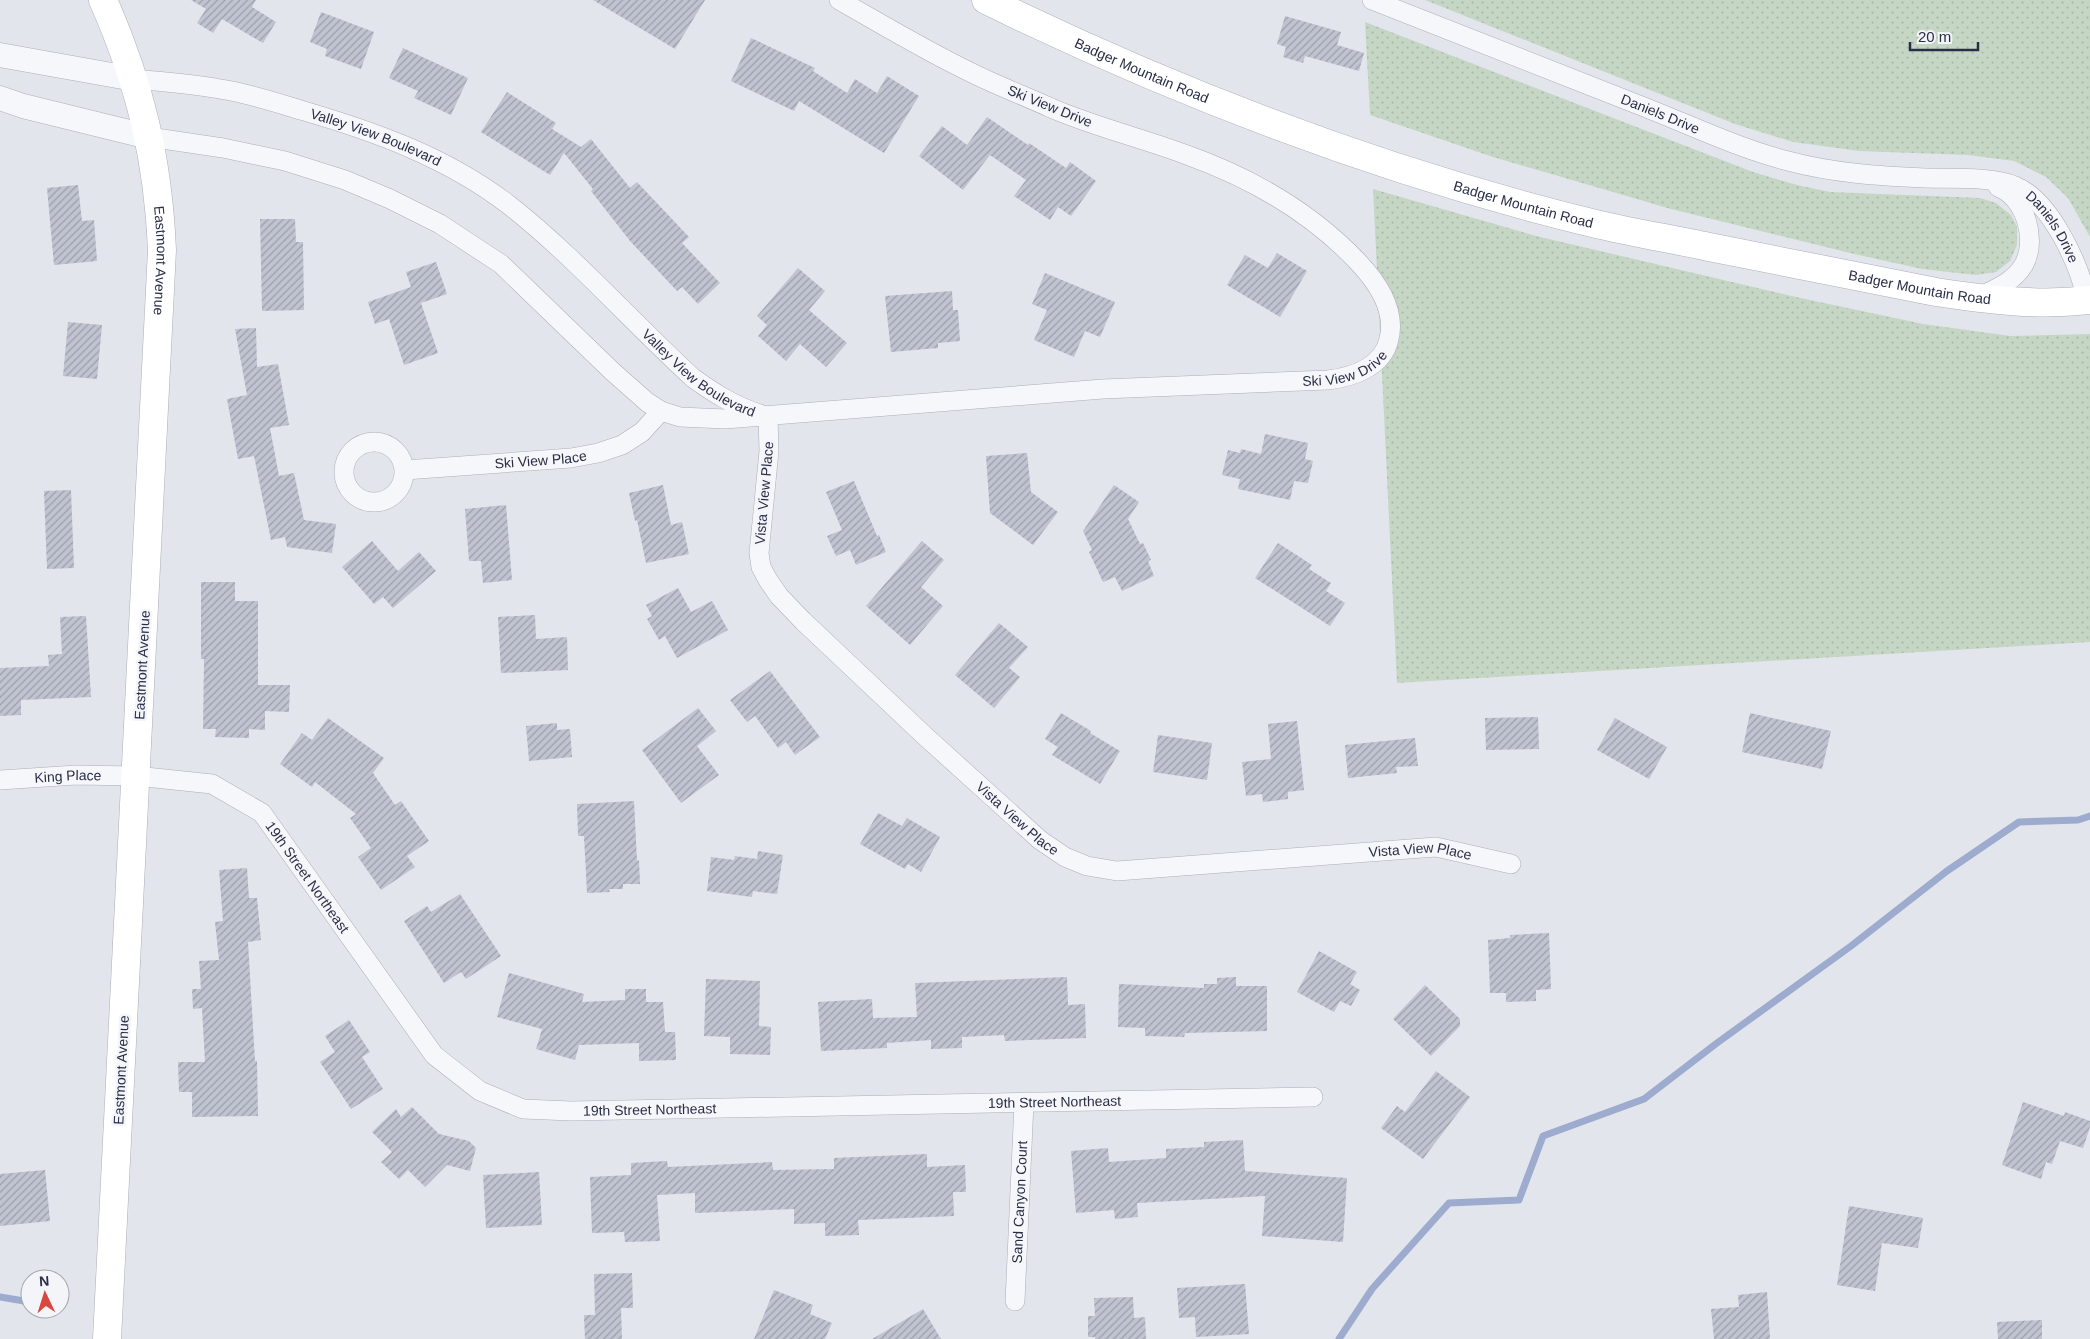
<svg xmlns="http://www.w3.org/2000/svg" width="2090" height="1339" font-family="Arial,sans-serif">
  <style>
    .grass { fill: url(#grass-dots) }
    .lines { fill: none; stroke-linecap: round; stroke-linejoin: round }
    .stream { stroke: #9cabce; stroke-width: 7 }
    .building { fill: url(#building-hatch) }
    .minor-casing { stroke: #abaeba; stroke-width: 20 }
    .tertiary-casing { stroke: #abaeba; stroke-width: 25 }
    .secondary-casing { stroke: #abaeba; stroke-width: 29 }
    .minor { stroke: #f6f7fa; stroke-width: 19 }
    .tertiary { stroke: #f6f7fa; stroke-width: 24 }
    .secondary { stroke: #fff; stroke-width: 28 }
    .labels { text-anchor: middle; stroke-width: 5; stroke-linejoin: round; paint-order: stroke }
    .street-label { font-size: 14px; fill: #292e46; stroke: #f3f5f9 }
  </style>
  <defs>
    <pattern id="grass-dots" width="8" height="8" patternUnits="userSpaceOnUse" patternTransform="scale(1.25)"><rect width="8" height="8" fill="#c5d7c4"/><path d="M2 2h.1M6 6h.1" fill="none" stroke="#a9b9aa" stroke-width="1.8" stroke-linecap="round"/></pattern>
    <pattern id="building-hatch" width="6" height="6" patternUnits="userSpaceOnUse" patternTransform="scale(1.25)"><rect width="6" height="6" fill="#c0c3d0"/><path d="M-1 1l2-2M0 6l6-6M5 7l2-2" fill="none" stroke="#9c9fab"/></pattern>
  </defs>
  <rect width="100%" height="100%" fill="#e3e5ec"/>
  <!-- grass -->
  <path class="grass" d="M 1425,0 L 2090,0 L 2090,237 L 2068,198 L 2046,177 L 2014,161 L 1968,155 L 1859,151 L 1793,142 L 1735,124 Z
    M 1365,22 L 1753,172 L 1797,185 L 1830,192 L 1980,198 L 1996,203 L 2011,215 L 2017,227 L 2017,245 L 2010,261 L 1996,272 L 1976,275 L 1922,269 L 1850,253 L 1671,209 L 1493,157 L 1370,115 Z
    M 1373,189 L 1536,236 L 1796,297 L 1923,324 L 2010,336 L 2090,334 L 2090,642 L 1397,683 Z"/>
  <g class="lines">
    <!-- stream -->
    <path class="stream" d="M 0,1297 L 30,1302
      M 1339,1339 L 1372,1289 L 1449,1203 L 1519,1200 L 1543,1136 L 1644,1099 L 1717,1043 L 1851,946 L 1947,871 L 2019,822 L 2078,820 L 2090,816"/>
  </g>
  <!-- building -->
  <path class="building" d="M 191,0 L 256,0 L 252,7 L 276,22 L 263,43 L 222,19 L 213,33 L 197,23 L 206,9 Z
    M 593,0 L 705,0 L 675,49 Z
    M 321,12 L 374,32 L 361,69 L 325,56 L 327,49 L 310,42 Z
    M 1285,16 L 1341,32 L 1337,45 L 1364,53 L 1359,71 L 1305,56 L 1303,63 L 1283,57 L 1286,47 L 1277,44 Z
    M 751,38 L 815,68 L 813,71 L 847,93 L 855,79 L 877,93 L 887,76 L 919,96 L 884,153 L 799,101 L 794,111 L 731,81 Z
    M 403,48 L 468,78 L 451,115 L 414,98 L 418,91 L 389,78 Z
    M 507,92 L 556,123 L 552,129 L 581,147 L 591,139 L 630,188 L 637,182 L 689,237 L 682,243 L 720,283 L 698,304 L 682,287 L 677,291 L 630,241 L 591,191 L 593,189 L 564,153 L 550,175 L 481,132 Z
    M 987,117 L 1028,145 L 1029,143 L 1066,168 L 1070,162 L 1096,181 L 1071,216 L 1058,207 L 1050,220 L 1014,196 L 1026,180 L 990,155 L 963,190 L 919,156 L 942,126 L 967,145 Z
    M 78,185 L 82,221 L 94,220 L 97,261 L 54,265 L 47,188 Z
    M 260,219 L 295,219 L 296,242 L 303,242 L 304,310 L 262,311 Z
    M 1277,253 L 1307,271 L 1280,317 L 1227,285 L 1245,255 L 1268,268 Z
    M 436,262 L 447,294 L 421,303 L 438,353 L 404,365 L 389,319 L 375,324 L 368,302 L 411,287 L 406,272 Z
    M 798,268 L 825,291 L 809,310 L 847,343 L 826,367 L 800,344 L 786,361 L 758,336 L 767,325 L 757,316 Z
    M 1045,273 L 1115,302 L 1100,337 L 1085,331 L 1074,357 L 1034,340 L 1047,310 L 1032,304 Z
    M 952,291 L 953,310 L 958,310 L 960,341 L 938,343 L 938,348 L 891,352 L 885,296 Z
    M 68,322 L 102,325 L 97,379 L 63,376 Z
    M 256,328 L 257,367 L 278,364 L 289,425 L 270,428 L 279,476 L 294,473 L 304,520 L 336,524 L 332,553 L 287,547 L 285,537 L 271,540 L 254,456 L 238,459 L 227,399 L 247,395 L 235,329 Z
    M 1265,434 L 1308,443 L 1305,459 L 1313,461 L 1308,483 L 1294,481 L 1290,500 L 1238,489 L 1240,479 L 1222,475 L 1228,450 L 1240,453 L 1241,449 L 1261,454 Z
    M 1027,453 L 1031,492 L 1058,512 L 1033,545 L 990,513 L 986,456 Z
    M 854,481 L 877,536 L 879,535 L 886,552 L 856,565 L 850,550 L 836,556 L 827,536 L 842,530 L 826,492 Z
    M 663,485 L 671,525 L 682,522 L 689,554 L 646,563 L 637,520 L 635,521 L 629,493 Z
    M 1114,485 L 1139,502 L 1128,519 L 1140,544 L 1143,543 L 1151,560 L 1148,561 L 1154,576 L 1122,591 L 1115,577 L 1103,582 L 1089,552 L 1092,550 L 1083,531 Z
    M 71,490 L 74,568 L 47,569 L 44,491 Z
    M 506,505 L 512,580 L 483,583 L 481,561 L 469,561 L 465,509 Z
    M 372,541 L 398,571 L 419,552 L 436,571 L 393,608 L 383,597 L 374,604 L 342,567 Z
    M 922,541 L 944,560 L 921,587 L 943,606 L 910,645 L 866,606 Z
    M 1278,543 L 1312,565 L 1309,569 L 1331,583 L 1326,591 L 1345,603 L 1330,626 L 1255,578 Z
    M 201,582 L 235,582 L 235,601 L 258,601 L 258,685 L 290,685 L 289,712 L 265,711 L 265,730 L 249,729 L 249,738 L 215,737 L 216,729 L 203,729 L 204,659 L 201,659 Z
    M 678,588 L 691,612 L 712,601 L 728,630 L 677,658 L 665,636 L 659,640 L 647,619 L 652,616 L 646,605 Z
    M 535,615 L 536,639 L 567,637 L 568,670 L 501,673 L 498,617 Z
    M 86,616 L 91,697 L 21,700 L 21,715 L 0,716 L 0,668 L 49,666 L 48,655 L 62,654 L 60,617 Z
    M 999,623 L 1028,647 L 1009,668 L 1020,677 L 994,708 L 955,675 Z
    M 770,671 L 820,737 L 795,755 L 786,742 L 778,748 L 755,716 L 747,722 L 730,700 Z
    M 698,708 L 716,731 L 697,746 L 719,775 L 681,803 L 642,750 Z
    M 1061,713 L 1091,731 L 1090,733 L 1120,751 L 1100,784 L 1052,755 L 1058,747 L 1045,739 Z
    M 1750,713 L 1831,731 L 1822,769 L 1742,752 Z
    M 1538,717 L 1539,749 L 1486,750 L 1485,718 Z
    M 328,718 L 384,758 L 373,773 L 395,805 L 401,801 L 429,841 L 407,856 L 415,867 L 381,890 L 358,857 L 371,848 L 350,818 L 356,814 L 315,782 L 312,787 L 280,764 L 302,733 L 312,740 Z
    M 1615,718 L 1667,747 L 1649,779 L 1597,750 Z
    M 1297,721 L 1304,790 L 1288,792 L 1288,799 L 1263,802 L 1262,794 L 1246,796 L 1242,762 L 1271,759 L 1268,724 Z
    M 557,723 L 557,730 L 570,729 L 572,757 L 529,761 L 526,726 Z
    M 1158,735 L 1212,743 L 1207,780 L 1153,772 Z
    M 1415,738 L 1418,766 L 1396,767 L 1397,773 L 1348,778 L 1345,745 Z
    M 634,801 L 637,861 L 639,860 L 640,884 L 623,884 L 623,889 L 609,889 L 610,892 L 587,893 L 584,836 L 578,836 L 577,804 Z
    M 878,813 L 902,826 L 907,818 L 940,837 L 921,872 L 908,864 L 905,869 L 860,844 Z
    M 758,851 L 783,855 L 777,894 L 753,891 L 752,897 L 707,891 L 711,857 L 734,860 L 735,856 L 757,859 Z
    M 247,868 L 249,898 L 257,898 L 261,940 L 248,942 L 255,1061 L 257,1061 L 258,1116 L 192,1117 L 192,1092 L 179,1092 L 178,1062 L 205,1062 L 202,1008 L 193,1009 L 192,989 L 201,989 L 199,961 L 219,960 L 215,922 L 223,921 L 219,870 Z
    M 460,894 L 501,956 L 466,979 L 461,972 L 444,983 L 404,921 L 427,906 L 431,912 Z
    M 1549,933 L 1551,989 L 1536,990 L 1536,1001 L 1506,1002 L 1506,993 L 1490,993 L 1488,940 L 1510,938 L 1510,935 Z
    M 1319,951 L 1357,972 L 1350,984 L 1360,990 L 1351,1006 L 1340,1001 L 1334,1012 L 1297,992 Z
    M 509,973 L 584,994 L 582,1002 L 625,1000 L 625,989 L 646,989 L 646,1002 L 663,1002 L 665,1032 L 675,1032 L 676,1060 L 639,1061 L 639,1043 L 579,1045 L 575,1060 L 536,1049 L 542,1029 L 497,1017 Z
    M 1067,977 L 1068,1005 L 1085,1004 L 1086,1038 L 1005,1041 L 1004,1035 L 962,1037 L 962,1048 L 931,1049 L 931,1040 L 887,1043 L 887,1048 L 821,1051 L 818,1002 L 872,999 L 873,1018 L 917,1017 L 915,983 Z
    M 1236,977 L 1236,986 L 1267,986 L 1267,1031 L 1185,1033 L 1184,1037 L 1145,1036 L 1145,1028 L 1118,1027 L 1119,984 L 1204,988 L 1204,984 L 1217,984 L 1217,978 Z
    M 706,979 L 760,981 L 759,1026 L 771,1027 L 770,1055 L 730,1054 L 730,1037 L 704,1036 Z
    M 1425,985 L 1460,1019 L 1460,1026 L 1431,1056 L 1393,1019 Z
    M 349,1020 L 370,1052 L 362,1057 L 383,1089 L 351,1109 L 320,1062 L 335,1052 L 325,1036 Z
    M 1436,1071 L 1470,1097 L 1423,1159 L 1381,1128 L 1397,1106 L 1405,1112 Z
    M 2023,1102 L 2064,1116 L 2065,1112 L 2090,1121 L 2090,1127 L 2083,1148 L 2060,1141 L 2052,1164 L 2046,1162 L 2041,1179 L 2002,1165 Z
    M 412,1107 L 439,1134 L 469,1141 L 476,1148 L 470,1171 L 447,1165 L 425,1187 L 408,1170 L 399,1179 L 381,1162 L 392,1152 L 372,1132 L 396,1109 L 401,1117 Z
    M 1243,1140 L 1245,1171 L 1347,1178 L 1343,1242 L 1262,1236 L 1265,1196 L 1137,1203 L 1138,1217 L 1115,1219 L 1114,1210 L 1076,1213 L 1071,1151 L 1108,1148 L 1109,1162 L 1166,1158 L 1166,1149 L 1204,1147 L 1204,1142 Z
    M 927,1154 L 927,1167 L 965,1165 L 966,1192 L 953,1192 L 954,1216 L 858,1220 L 859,1235 L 825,1236 L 825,1223 L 794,1224 L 794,1209 L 695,1213 L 695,1193 L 657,1195 L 660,1241 L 625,1242 L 624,1232 L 592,1233 L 590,1177 L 631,1175 L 631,1163 L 667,1161 L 668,1167 L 772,1162 L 773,1170 L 834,1169 L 834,1158 Z
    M 45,1170 L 50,1221 L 0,1226 L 0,1174 Z
    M 539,1172 L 542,1225 L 486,1228 L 483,1175 Z
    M 1849,1206 L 1923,1218 L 1918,1248 L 1882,1243 L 1875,1291 L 1837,1285 Z
    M 632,1273 L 633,1308 L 621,1308 L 622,1339 L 585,1339 L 584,1315 L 595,1315 L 594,1274 Z
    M 1245,1284 L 1249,1334 L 1196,1337 L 1195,1317 L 1179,1318 L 1177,1288 Z
    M 774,1290 L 813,1305 L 810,1314 L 832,1323 L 825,1339 L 754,1339 Z
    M 1767,1292 L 1770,1339 L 1714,1339 L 1711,1309 L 1739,1307 L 1738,1295 Z
    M 1133,1297 L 1134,1318 L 1145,1317 L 1146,1339 L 1095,1339 L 1095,1337 L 1088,1337 L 1088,1316 L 1095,1316 L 1094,1298 Z
    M 923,1309 L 941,1339 L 872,1339 Z
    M 2042,1320 L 2042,1339 L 1998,1339 L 1997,1322 Z"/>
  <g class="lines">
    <defs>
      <g id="minor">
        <path id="s1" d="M 1372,0 C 1461,35 1550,70 1639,105 C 1688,124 1737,148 1788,161 C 1833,173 1878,176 1925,178 C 1951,179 1991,176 2015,186 C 2051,201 2079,264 2087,300"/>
        <path id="s2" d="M 134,79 C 163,82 192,84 220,89 C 248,93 277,103 304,111 C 376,132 448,158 509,205 C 575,257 631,321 693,378 C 714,393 734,406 760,414"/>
        <path id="s3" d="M 149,137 L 223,148 L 285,161 L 345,180 L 390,199 L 440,224 L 501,264 L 613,372 L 647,402 L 661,411 L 680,417 L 725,419 L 1103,389 L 1328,380 C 1353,377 1383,367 1389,339 C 1396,310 1377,282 1358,262 C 1311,212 1251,178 1187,155 C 1142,138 1095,127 1051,108 C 1025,96 998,86 972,73 C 926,51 883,25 839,0"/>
        <path d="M 1979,297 C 1995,289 2013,282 2023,266 C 2038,242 2026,197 1998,187"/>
        <path id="s4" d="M 768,416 L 769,451 L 759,553 L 761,567 L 768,580 L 779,596 L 803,621 L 926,737 L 1040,840 L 1065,857 L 1087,866 L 1117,871 L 1436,847 L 1511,864"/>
        <circle cx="374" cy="472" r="30"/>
        <path id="s5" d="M 405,470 L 571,458 L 598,453 L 622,445 L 642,432 L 661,411"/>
        <path id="s6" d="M 0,780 L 76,775 L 136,776 L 212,784 L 262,813 L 434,1055 L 480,1091 L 523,1109 L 571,1111 L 1313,1097"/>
        <path id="s7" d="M 1015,1301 L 1024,1103"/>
      </g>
      <path id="tertiary" d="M 0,55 L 134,79
        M 0,98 L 23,106 L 149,137"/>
      <g id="secondary">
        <path id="s8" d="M 103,0 C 140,84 158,158 162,250 L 107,1339"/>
        <path id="s9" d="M 986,0 C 1181,95 1386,173 1596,224 C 1634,233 1672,239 1709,247 C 1785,262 1860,277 1936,292 C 1988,300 2037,306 2090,300"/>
      </g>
    </defs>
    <!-- minor casing -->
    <use href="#minor" class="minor-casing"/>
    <!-- tertiary casing -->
    <use href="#tertiary" class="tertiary-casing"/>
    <!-- secondary casing -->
    <use href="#secondary" class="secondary-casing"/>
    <!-- minor -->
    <use href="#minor" class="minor"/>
    <!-- tertiary -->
    <use href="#tertiary" class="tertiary"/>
    <!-- secondary -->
    <use href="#secondary" class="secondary"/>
  </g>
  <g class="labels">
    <!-- street labels -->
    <g class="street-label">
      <text dy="5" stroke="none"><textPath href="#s9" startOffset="171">Badger Mountain Road</textPath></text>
      <text transform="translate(1050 106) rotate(22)" y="5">Ski View Drive</text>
      <text dy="5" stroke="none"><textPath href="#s1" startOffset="310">Daniels Drive</textPath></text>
      <text dy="5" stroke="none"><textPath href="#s2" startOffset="250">Valley View Boulevard</textPath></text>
      <text dy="5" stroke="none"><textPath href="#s9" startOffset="576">Badger Mountain Road</textPath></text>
      <text dy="5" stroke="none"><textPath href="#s1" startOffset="732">Daniels Drive</textPath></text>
      <text dy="5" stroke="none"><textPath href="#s8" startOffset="269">Eastmont Avenue</textPath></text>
      <text dy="5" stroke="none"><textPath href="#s9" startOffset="981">Badger Mountain Road</textPath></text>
      <text dy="5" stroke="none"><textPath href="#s3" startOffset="1285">Ski View Drive</textPath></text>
      <text dy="5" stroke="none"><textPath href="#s2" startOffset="655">Valley View Boulevard</textPath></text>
      <text dy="5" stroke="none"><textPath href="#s5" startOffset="136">Ski View Place</textPath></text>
      <text transform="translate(764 493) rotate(-85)" y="5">Vista View Place</text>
      <text transform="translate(142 665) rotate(-87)" y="5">Eastmont Avenue</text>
      <text dy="5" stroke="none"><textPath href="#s6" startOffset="68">King Place</textPath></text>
      <text dy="5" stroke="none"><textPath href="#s4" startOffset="512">Vista View Place</textPath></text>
      <text dy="5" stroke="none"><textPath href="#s4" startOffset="932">Vista View Place</textPath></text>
      <text dy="5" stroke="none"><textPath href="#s6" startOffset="349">19th Street Northeast</textPath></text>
      <text transform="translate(121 1070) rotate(-87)" y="5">Eastmont Avenue</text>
      <text dy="5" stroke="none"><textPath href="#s6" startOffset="1204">19th Street Northeast</textPath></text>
      <text dy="5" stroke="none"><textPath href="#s6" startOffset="799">19th Street Northeast</textPath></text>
      <text dy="5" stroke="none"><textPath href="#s7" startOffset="99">Sand Canyon Court</textPath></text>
    </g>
  </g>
  <!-- north arrow -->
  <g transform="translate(45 1294) rotate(356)"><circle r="24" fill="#f3f5f9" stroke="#a2a5b1"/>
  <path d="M0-4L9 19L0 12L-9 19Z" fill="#d94741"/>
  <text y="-8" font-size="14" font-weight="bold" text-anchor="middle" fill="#292e46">N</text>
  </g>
  <!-- scale -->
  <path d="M1910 42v8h68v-8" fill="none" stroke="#292e46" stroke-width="2.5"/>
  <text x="1918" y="42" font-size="15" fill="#292e46" stroke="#f3f5f9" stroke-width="4" paint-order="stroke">20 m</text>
</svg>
